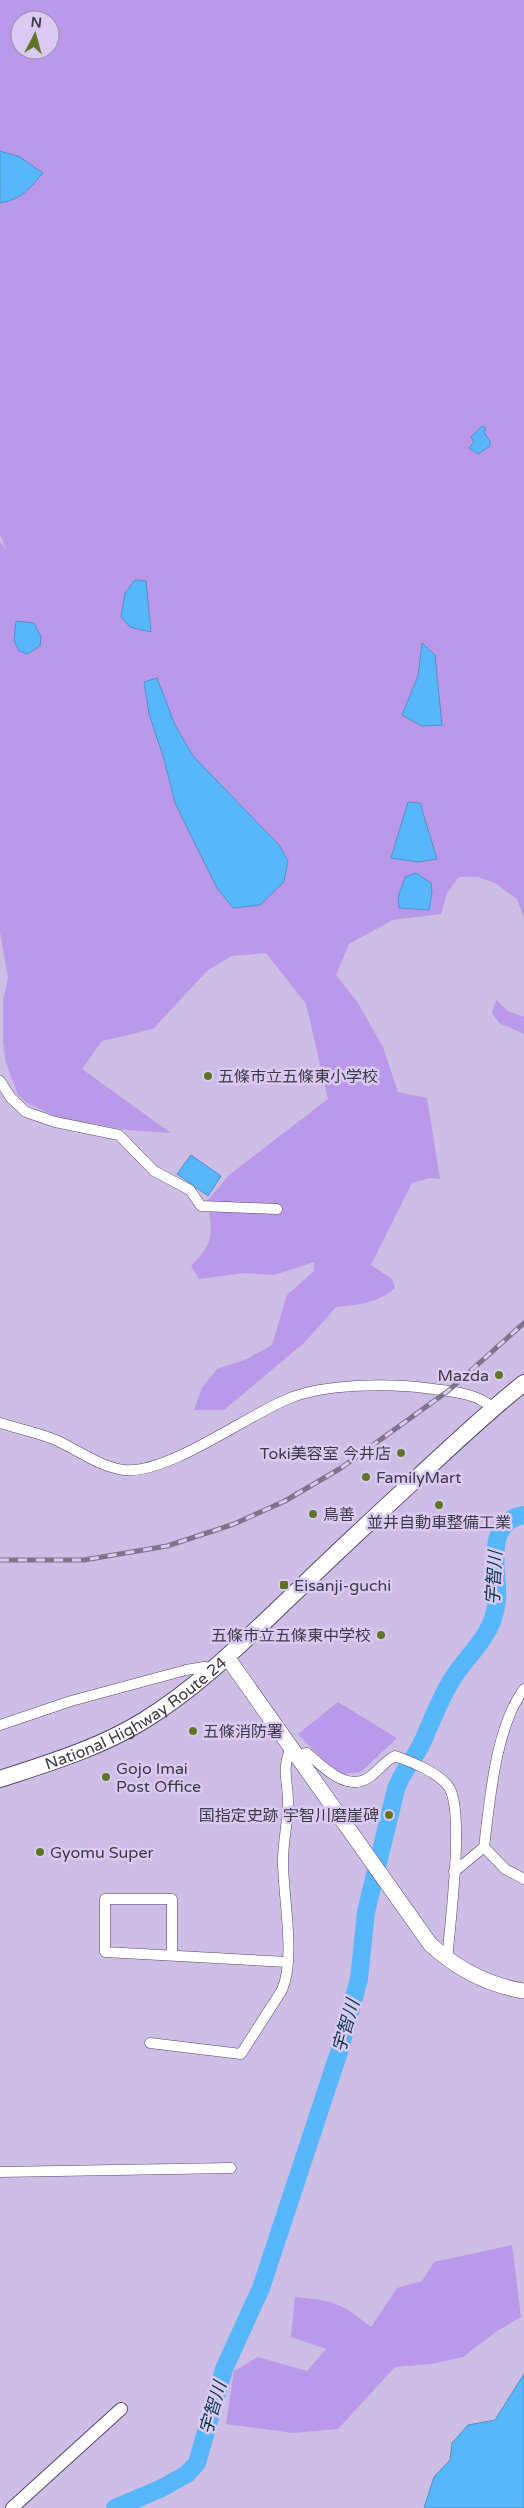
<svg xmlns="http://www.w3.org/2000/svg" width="524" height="2508" font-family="'Varela Round','Noto Sans JP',sans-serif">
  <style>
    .green { fill: #ba99ea; fill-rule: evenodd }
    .water { fill: #58b7fb; stroke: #5091c5 }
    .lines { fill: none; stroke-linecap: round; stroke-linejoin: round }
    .river { stroke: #58b7fb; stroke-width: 18 }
    .minor-casing { stroke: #554768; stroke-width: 11 }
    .tertiary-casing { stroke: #554768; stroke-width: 14 }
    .primary-casing { stroke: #554768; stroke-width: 16 }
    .trunk-casing { stroke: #554768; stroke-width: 18 }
    .minor { stroke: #fff; stroke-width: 10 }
    .tertiary { stroke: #fff; stroke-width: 12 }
    .primary { stroke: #fff; stroke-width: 15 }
    .trunk { stroke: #fff; stroke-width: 16 }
    .rail-casing { stroke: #7d738d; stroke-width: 5 }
    .rail { stroke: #dacbf2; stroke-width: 3; stroke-dasharray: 9; stroke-linecap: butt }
    .poi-dot { fill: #5f7424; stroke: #dacbf2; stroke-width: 2 }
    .labels { text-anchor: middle; stroke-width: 5; stroke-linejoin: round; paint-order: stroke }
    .poi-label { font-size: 16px; fill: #3e3847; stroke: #dacbf2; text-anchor: start }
    .street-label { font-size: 16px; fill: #3e3847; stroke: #dacbf2 }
    .water-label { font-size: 18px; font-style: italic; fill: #0d3651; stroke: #dacbf2 }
  </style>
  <rect width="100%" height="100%" fill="#cdbee5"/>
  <!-- green -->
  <path class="green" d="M 0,0 L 524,0 L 524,918 L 517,899 L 495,883 L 478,877 L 459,877 L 447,893 L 441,914 L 393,920 L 349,944 L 336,975 L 358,1003 L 383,1047 L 398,1092 L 427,1098 L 440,1179 L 429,1178 L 412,1183 L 371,1265 L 392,1279 L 395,1288 C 378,1303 358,1305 336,1307 L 305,1342 L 224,1410 L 194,1410 L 202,1388 L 217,1369 L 247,1359 L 272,1345 L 287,1295 L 314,1271 L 314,1262 L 274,1275 L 244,1273 L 199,1279 L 191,1266 C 215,1242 213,1232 207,1201 L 229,1175 L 328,1099 L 306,1004 L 266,953 L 232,956 L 208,970 L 153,1029 L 102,1041 L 82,1069 L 171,1133 L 127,1130 L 59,1118 L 27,1103 L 18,1095 L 6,1063 L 3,1043 L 3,1001 L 8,978 L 0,932 L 0,542 L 6,549 L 0,534 ZM 20,20 L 50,20 L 50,50 L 20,50 Z
    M 496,1000 L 508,1011 L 524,1017 L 524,1034 L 499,1023 L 492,1013 Z
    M 338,1702 L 397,1738 L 361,1772 L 341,1774 L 332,1769 L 298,1734 Z
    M 512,2245 L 521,2317 L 497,2331 L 463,2357 L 431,2364 L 395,2367 L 338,2429 L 293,2433 L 226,2424 L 234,2371 L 258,2357 L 307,2371 L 326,2349 L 291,2337 L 295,2297 C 336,2301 339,2302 371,2327 L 397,2288 L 422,2281 L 434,2262 Z"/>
  <!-- water -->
  <path class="water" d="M 0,151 L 20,157 L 43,173 C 30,188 21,200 0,203 Z
    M 482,426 L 486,428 L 484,433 L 490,441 L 490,446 L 478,454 L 469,448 L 474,442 L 471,437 Z
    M 135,580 L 146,581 L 151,632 L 130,627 L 121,617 L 125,593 Z
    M 16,621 L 34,623 L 41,637 L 40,646 L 27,654 L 19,651 L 14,640 Z
    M 422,643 L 435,655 L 442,725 L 422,726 L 402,715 L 418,676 Z
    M 157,678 L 175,725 L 193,756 L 279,845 L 288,861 L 284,882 L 260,905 L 233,908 L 217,888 L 175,803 L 164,759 L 149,714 L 144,682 Z
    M 408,802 L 420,803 L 437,859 L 418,862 L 391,858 Z
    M 416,873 L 431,883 L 432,893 L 429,910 L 399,908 L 398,898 L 405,877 Z
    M 191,1155 L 221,1176 L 208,1196 L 177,1174 Z
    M 524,2374 L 524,2508 L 424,2508 L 434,2477 L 450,2460 L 452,2443 L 468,2425 L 495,2420 Z"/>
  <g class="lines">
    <!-- river -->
    <path class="river" d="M 115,2508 L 162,2488 L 187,2474 L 197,2463 L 224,2369 L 261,2288 L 339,2052 L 359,1979 L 366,1912 L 396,1789 C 402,1772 414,1759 422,1743 C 431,1723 439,1701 451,1681 C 462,1662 481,1646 490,1626 C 495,1615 498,1600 497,1588 C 496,1563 487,1521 524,1515"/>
    <defs>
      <path id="minor" d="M 0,1081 L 11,1098 L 26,1112 L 55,1122 L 119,1135 L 154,1171 L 190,1190 L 201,1206 L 277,1209
        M 0,1423 C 19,1429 40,1433 58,1441 C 77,1450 103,1468 124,1470 C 167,1475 247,1415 290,1398 C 325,1384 388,1383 425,1388 C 447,1391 476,1392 493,1408
        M 0,1725 L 71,1701 L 186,1670 L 204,1667 L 213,1668
        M 297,1755 L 307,1753 C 323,1767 348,1794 371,1776 C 379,1770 385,1761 395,1756 C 410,1761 442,1774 450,1789 C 464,1817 450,1924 447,1960
        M 484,1847 L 505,1869 L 524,1879
        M 454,1872 L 484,1847 C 490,1800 495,1728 524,1689
        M 172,1955 L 172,1899 L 105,1899 L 105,1952 L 288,1962
        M 150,2043 L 241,2054 L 282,1990 C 296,1957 283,1898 283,1861 C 283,1841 288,1822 288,1803 C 288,1778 281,1772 291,1747
        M 0,2172 L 231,2168"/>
      <path id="tertiary" d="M 12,2508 L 121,2409"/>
      <path id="primary" d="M 227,1657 L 430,1944 C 457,1969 487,1985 524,1991"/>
      <g id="trunk">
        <path id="s1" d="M 0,1779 C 49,1763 99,1748 143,1721 C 202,1685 251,1634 301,1587 C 339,1550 378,1514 417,1478 C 452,1446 486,1413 524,1383"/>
      </g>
    </defs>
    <!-- minor casing -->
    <use href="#minor" class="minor-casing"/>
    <!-- tertiary casing -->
    <use href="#tertiary" class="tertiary-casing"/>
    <!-- primary casing -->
    <use href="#primary" class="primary-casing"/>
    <!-- trunk casing -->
    <use href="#trunk" class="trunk-casing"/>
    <!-- minor -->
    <use href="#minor" class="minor"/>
    <!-- tertiary -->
    <use href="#tertiary" class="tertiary"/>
    <!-- primary -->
    <use href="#primary" class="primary"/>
    <!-- trunk -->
    <use href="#trunk" class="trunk"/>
    <defs>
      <path id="rail" d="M 0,1560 L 84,1560 L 167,1546 L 234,1524 L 285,1501 L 341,1468 L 448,1391 L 524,1323"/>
    </defs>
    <!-- rail casing -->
    <use href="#rail" class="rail-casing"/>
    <!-- rail -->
    <use href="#rail" class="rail"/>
  </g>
  <!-- markers -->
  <g class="poi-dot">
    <circle cx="208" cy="1076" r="5"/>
    <circle cx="499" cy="1375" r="5"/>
    <circle cx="401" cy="1453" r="5"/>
    <circle cx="366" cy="1477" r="5"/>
    <circle cx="439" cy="1505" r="5"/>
    <circle cx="313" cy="1514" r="5"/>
    <rect x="279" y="1580" width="10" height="10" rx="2.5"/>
    <circle cx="381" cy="1635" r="5"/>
    <circle cx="193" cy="1731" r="5"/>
    <circle cx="106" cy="1777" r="5"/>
    <circle cx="389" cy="1815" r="5"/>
    <circle cx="40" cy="1852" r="5"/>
  </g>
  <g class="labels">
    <!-- poi labels -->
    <g class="poi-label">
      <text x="218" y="1082">五條市立五條東小学校</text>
      <text x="489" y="1381" text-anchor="end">Mazda</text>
      <text x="391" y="1459" text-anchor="end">Toki美容室 今井店</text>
      <text x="376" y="1483">FamilyMart</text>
      <text x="323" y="1520">鳥善</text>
      <text x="439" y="1528" text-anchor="middle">並井自動車整備工業</text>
      <text x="294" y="1591">Eisanji-guchi</text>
      <text x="371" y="1641" text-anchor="end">五條市立五條東中学校</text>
      <text x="203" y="1737">五條消防署</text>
      <text x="116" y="1774">Gojo Imai<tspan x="116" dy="18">Post Office</tspan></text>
      <text x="379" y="1821" text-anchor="end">国指定史跡 宇智川磨崖碑</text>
      <text x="50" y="1858">Gyomu Super</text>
    </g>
    <!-- street labels -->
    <g class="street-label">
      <text dy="6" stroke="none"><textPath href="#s1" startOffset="152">National Highway Route 24</textPath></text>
    </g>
    <!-- water labels -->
    <g class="water-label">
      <text transform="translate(494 1578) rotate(-87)" y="6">宇智川</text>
      <text transform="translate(346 2026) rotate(-74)" y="6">宇智川</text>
      <text transform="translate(213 2408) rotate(-74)" y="6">宇智川</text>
    </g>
  </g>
  <!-- north arrow -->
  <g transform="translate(35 35) rotate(6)"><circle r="24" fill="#dacbf2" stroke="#9c90ae"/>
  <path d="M0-4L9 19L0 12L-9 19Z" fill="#5f7424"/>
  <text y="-8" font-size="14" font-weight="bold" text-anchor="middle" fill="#3e3847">N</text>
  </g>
</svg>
